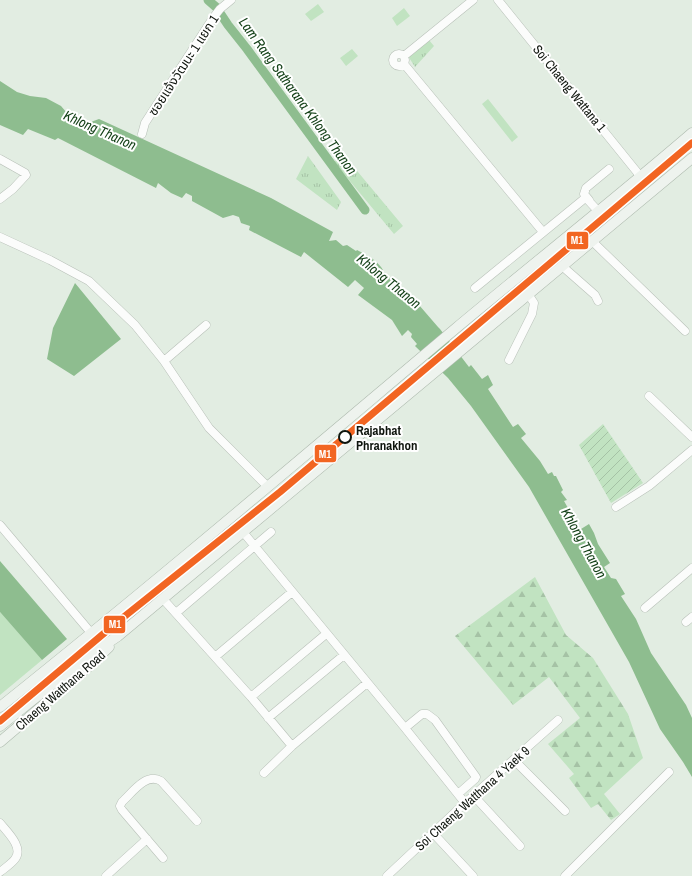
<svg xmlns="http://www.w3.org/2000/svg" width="692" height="876" font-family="'Archivo Narrow','Noto Sans Thai',sans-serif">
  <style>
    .forest { fill: url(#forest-firs) }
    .park { fill: url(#park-tufts) }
    .garden { fill: url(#garden-furrows) }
    .pitch { fill: #c1e3c1 }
    .water { fill: #8ebd8f }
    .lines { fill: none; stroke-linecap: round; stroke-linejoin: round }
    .canal { stroke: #8ebd8f; stroke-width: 9 }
    .minor-casing { stroke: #b8c0b8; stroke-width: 9 }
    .major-casing { stroke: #aebaae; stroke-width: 11 }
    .minor { stroke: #fbfcfb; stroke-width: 8 }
    .major { stroke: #eef3ee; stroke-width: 10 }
    .metro-1-casing { stroke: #fff; stroke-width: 10 }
    .metro-1 { stroke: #f26522; stroke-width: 7 }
    .stop-dot { fill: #fff; stroke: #0f150e; stroke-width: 2 }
    .labels { text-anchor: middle; stroke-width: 4; stroke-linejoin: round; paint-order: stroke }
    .street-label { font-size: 13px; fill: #0f150e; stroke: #fff }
    .stop-label { font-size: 13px; font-weight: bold; fill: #0f150e; stroke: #fff; text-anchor: start }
    .water-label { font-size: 14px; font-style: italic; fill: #154219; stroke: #fff }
    .line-badge { stroke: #fff; stroke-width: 1.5 }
    .badge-label { font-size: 11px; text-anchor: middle; font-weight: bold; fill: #fff }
  </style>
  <defs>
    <pattern id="forest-firs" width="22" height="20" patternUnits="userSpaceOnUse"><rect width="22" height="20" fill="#c1e3c1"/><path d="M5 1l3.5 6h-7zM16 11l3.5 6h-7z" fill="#a5c2a5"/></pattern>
    <pattern id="park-tufts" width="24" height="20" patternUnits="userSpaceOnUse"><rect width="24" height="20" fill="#c1e3c1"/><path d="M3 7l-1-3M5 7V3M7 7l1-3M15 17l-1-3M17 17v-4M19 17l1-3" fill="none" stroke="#a5c2a5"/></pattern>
    <pattern id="garden-furrows" width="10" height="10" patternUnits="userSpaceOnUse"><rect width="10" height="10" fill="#c1e3c1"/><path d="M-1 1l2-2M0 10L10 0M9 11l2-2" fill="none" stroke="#a5c2a5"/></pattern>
  </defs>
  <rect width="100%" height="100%" fill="#e2ede2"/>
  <!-- forest -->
  <path class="forest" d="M 535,577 L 566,635 L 593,658 L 628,714 L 643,758 L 604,794 L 620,814 L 611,820 L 598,804 L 591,808 L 569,778 L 574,774 L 548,744 L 580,718 L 549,677 L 513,705 L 455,636 Z"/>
  <!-- park -->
  <path class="park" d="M 429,40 L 434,46 L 415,67 L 408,56 Z
    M 343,154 L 403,226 L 394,234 L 334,162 Z
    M 308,156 L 341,202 L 337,210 L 296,179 Z"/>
  <!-- garden -->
  <path class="garden" d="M 603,424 L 643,483 L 611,503 L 579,445 Z"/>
  <!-- pitch -->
  <path class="pitch" d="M 318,4 L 324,12 L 311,21 L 305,14 Z
    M 404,8 L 410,16 L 397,26 L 392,18 Z
    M 352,49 L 358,56 L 346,66 L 340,58 Z
    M 488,99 L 518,137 L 512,142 L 482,104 Z
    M 0,612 L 42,660 L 0,695 Z"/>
  <!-- water -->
  <path class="water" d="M 0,81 L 17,92 L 30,96 L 46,98 L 61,106 L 67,113 L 88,123 L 99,119 L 271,198 L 333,232 L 329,241 L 336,240 L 343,246 L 347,245 L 356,251 L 357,250 C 367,255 377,260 383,270 L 383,272 C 395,280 404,295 415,306 L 419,305 L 438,327 L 440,329 L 469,367 L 471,365 L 482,379 L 488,375 L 493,385 L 488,389 L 513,427 L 518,424 L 526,434 L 521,438 L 540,461 L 548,474 L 552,472 L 554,476 L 556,476 L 563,490 L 561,492 L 567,500 L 564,501 L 577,524 L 581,529 L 589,524 L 594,533 L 598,544 L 610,563 L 604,567 L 611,578 L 616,579 L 625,594 L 621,596 L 636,619 L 651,653 L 686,705 L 692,718 L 692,777 L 683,762 L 660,729 L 629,662 L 529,487 L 471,406 L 448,378 L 415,346 L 417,344 L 411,337 L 412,334 L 408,330 L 402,336 L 392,320 L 358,295 L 364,288 L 355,280 L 348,287 L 304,252 L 301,257 L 249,230 L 250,226 L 241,223 L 239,217 L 233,215 L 223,218 L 192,201 L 192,196 L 186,193 L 182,198 L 171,193 L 158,183 L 156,188 L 58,138 L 55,140 L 28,129 L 23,135 L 0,125 Z
    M 75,283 L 121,339 L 74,376 L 47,359 L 53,328 Z
    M 0,561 L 67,639 L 42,660 L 0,612 Z"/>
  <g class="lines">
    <!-- canal -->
    <path class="canal" d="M 208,0 L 216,7 L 228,25 L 247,49 L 365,210"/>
    <defs>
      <path id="minor" d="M 498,0 L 641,177
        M393 60a6 6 0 1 1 12 0a6 6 0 1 1-12 0Z
        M 404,56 L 473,0
        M 404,64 L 543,232
        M 142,134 L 145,123 L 213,18 L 220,9 L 231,0
        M 0,159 L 25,173 L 26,175 L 13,189 L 0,199
        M 589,200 L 584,194 L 586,188 L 609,169
        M 0,237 L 50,260 L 89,281 L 135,325 L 164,361 L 209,428 L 268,487
        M 592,241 L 685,331
        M 562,266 L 595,295 L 598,301
        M 475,288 L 584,199 L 587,199 L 599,212
        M 509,360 L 532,314 L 534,303 L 528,294
        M 164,361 L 206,325
        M 649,396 L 692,437
        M 616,507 L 649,486 L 692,450
        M 0,525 L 92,634
        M 243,532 L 405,728 L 465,803
        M 163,599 L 251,697 L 292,746
        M 645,608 L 692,568
        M 176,613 L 271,532
        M 686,622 L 692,617
        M 215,657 L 292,592
        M 251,697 L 326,634
        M 268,718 L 344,655
        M 405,728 L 422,714 L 427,714 L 435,720 L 476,777 L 475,779 L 458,794
        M 514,760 L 565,811
        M 264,773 L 292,746 L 367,683
        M 473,795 L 520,846
        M 0,823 C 7,832 24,847 15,859 C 11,864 5,868 0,872
        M 433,833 L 473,876
        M 163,858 L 122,810 L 120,806 L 122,802 C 132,793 146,772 161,781 L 197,821
        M 106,876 L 147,839
        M 387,876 L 465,803 L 558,720
        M 565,876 L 669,772"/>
      <path id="major" d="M 0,707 C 154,584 304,456 455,329 C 534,263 614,200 692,133
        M 0,726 L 81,661 L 118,636 L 136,621 L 692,158
        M 0,742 L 88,667 L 109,647"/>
    </defs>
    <!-- minor casing -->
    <use href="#minor" class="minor-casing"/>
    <!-- major casing -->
    <use href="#major" class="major-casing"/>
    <!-- minor -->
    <use href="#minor" class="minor"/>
    <!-- major -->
    <use href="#major" class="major"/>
    <defs>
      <path id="metro-1" d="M 0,721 L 115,624 L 280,492 L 692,143"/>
    </defs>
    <!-- metro-1 casing -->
    <use href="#metro-1" class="metro-1-casing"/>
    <!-- metro-1 -->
    <use href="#metro-1" class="metro-1"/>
  </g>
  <!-- markers -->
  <circle class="stop-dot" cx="345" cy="437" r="6"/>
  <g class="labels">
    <!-- street labels -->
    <g class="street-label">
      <text transform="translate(183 65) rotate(-57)" y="5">ซอยแจ้งวัฒนะ 1 แยก 1</text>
      <text transform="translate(570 88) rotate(51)" y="5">Soi Chaeng Wattana 1</text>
      <text transform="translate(60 690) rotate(-41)" y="5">Chaeng Watthana Road</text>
      <text transform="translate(472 798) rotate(-42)" y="5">Soi Chaeng Watthana 4 Yaek 9</text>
    </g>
    <!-- stop labels -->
    <g class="stop-label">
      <text x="356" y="435">Rajabhat<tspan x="356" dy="15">Phranakhon</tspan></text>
    </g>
    <!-- water labels -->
    <g class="water-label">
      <text transform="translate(298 96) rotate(54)" y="5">Lam Rang Satharana Khlong Thanon</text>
      <text transform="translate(100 130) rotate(24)" y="5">Khlong Thanon</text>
      <text transform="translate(389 281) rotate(39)" y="5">Khlong Thanon</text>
      <text transform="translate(584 543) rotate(61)" y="5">Khlong Thanon</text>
    </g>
  </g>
  <g class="line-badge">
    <rect x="566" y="231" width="23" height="19" rx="4" fill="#f26522"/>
    <rect x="314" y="444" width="23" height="19" rx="4" fill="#f26522"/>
    <rect x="103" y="615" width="23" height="19" rx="4" fill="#f26522"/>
  </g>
  <g class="badge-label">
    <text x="577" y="244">M1</text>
    <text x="325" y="458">M1</text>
    <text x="115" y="628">M1</text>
  </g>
</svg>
